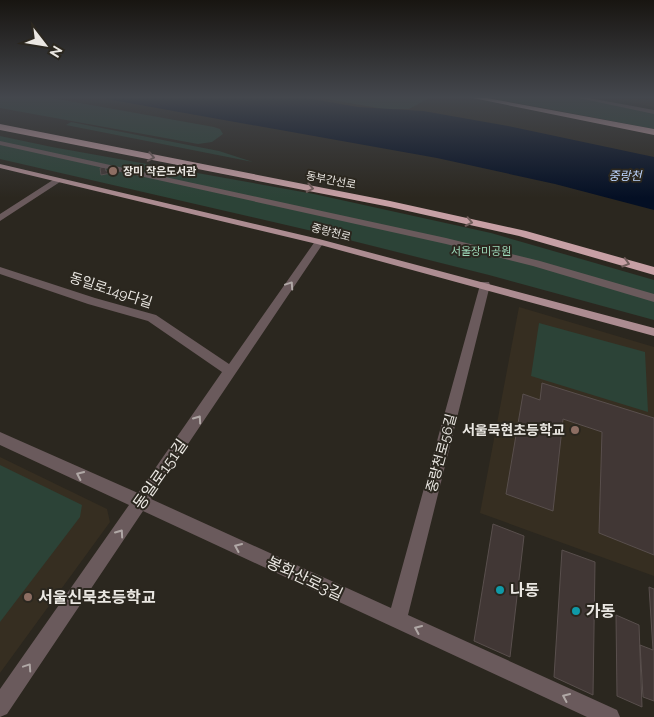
<svg xmlns="http://www.w3.org/2000/svg" width="654" height="717" font-family="Raleway,'Noto Sans KR',sans-serif">
  <style>
    .built { fill: #362e21 }
    .green { fill: #2c4337 }
    .water { fill: #040f24 }
    .building { fill: #413735; stroke: #594f4d }
    .lines { fill: none; stroke-linecap: round; stroke-linejoin: round }
    .minor { fill: #6a5a5c; fill-rule: evenodd }
    .major { fill: #ac8c91; fill-rule: evenodd }
    .highway { fill: #c7a0a5; fill-rule: evenodd }
    .oneway { stroke: #715d5b }
    .oneway2 { stroke: #b0a8a6 }
    .education-dot { fill: #8d6e63; stroke: #2b271f; stroke-width: 2 }
    .culture-dot { fill: #0f9aa8; stroke: #2b271f; stroke-width: 2 }
    .labels { text-anchor: middle; stroke-width: 4; stroke-linejoin: round; paint-order: stroke }
    .far-poi-label { font-size: 11px; font-weight: bold; fill: #eae7e2; stroke: #2b271f; text-anchor: start }
    .far-street-label { font-size: 11px; fill: #eae7e2; stroke: #2b271f }
    .far-park-label { font-size: 11px; fill: #9dd9b9; stroke: #2b271f }
    .far-water-label { font-size: 12px; font-style: italic; fill: #bdd5fd; stroke: #2b271f }
    .street-label { font-size: 14px; fill: #eae7e2; stroke: #2b271f }
    .poi-label { font-size: 14px; font-weight: bold; fill: #eae7e2; stroke: #2b271f; text-anchor: end }
    .near-street-label { font-size: 16px; fill: #eae7e2; stroke: #2b271f }
    .near-poi-label { font-size: 16px; font-weight: bold; fill: #eae7e2; stroke: #2b271f; text-anchor: start }
  </style>
  <rect width="100%" height="100%" fill="#2b271f"/>
  <!-- built -->
  <path class="built" d="M 608,98 L 654,98 L 654,107 Z
    M 519,307 L 654,347 L 654,576 L 480,513 Z
    M 0,457 L 107,509 L 110,522 L 0,673 Z"/>
  <!-- green -->
  <path class="green" d="M 0,98 L 52,98 L 214,127 L 220,129 L 223,134 L 212,142 L 198,144 L 0,108 Z
    M 321,98 L 429,98 L 409,109 L 384,109 Z
    M 491,98 L 584,98 L 654,112 L 654,129 Z
    M 71,122 L 219,151 L 253,162 L 66,125 Z
    M 0,136 L 52,147 L 314,194 L 491,233 L 654,280 L 654,320 L 489,275 L 325,234 L 0,159 Z
    M 539,323 L 645,352 L 648,412 L 531,376 Z
    M 0,465 L 82,505 L 80,517 L 0,622 Z"/>
  <!-- water -->
  <path class="water" d="M 101,98 L 306,98 L 358,107 L 423,111 L 508,126 L 654,157 L 654,210 L 555,184 L 437,158 Z"/>
  <!-- building -->
  <path class="building" d="M 105,167 L 106,171 L 115,170 L 121,171 L 101,175 L 100,168 Z
    M 542,383 L 654,418 L 654,555 L 599,533 L 602,432 L 563,419 L 553,511 L 506,494 L 523,394 L 540,400 Z
    M 493,524 L 524,536 L 510,657 L 474,641 Z
    M 562,550 L 595,562 L 593,695 L 554,677 Z
    M 649,587 L 654,589 L 654,701 L 643,697 L 640,645 L 653,650 Z
    M 616,615 L 639,625 L 642,707 L 617,696 Z"/>
  <g class="lines">
    <!-- minor -->
    <path class="minor" d="M 579,98 L 589,98 L 654,110 L 654,114 Z
      M 0,141 L 446,238 L 540,261 L 654,294 L 654,302 L 533,266 L 446,244 L 0,145 Z
      M 56,178 L 63,180 L 0,221 L 0,214 Z
      M 319,239 L 324,242 L 151,499 L 391,608 L 480,285 L 481,282 L 489,282 L 490,285 L 408,615 L 617,710 L 620,717 L 587,717 L 143,511 L 7,714 L 0,717 L 0,689 L 129,505 L 0,445 L 0,432 L 138,493 L 222,372 L 148,321 L 88,304 L 0,274 L 0,267 L 95,298 L 156,315 L 229,364 L 316,240 Z"/>
    <!-- major -->
    <path class="major" d="M 0,164 L 319,239 L 654,328 L 654,336 L 317,244 L 0,168 Z"/>
    <!-- highway -->
    <path class="highway" d="M 473,98 L 487,98 L 654,129 L 654,135 Z
      M 0,124 L 390,201 L 526,231 L 654,267 L 654,275 L 519,236 L 390,207 L 0,130 Z"/>
  </g>
  <!-- one-way arrows -->
  <defs><path id="oneway-chevron" d="M-2-3.5L2.5 0L-2 3.5" fill="none" stroke-width="1.6" stroke-linecap="round" stroke-linejoin="round" transform="scale(1.25)"/></defs>
  <g class="oneway">
    <use href="#oneway-chevron" transform="translate(151 157) rotate(11)"/>
    <use href="#oneway-chevron" transform="translate(310 188) rotate(11)"/>
    <use href="#oneway-chevron" transform="translate(469 222) rotate(12)"/>
    <use href="#oneway-chevron" transform="translate(626 263) rotate(16)"/>
  </g>
  <g class="oneway2">
    <use href="#oneway-chevron" transform="translate(290 285) rotate(-56)"/>
    <use href="#oneway-chevron" transform="translate(198 419) rotate(-55)"/>
    <use href="#oneway-chevron" transform="translate(80 475) rotate(-155)"/>
    <use href="#oneway-chevron" transform="translate(120 533) rotate(-55)"/>
    <use href="#oneway-chevron" transform="translate(238 547) rotate(-156)"/>
    <use href="#oneway-chevron" transform="translate(418 629) rotate(-156)"/>
    <use href="#oneway-chevron" transform="translate(28 667) rotate(-56)"/>
    <use href="#oneway-chevron" transform="translate(566 697) rotate(-156)"/>
  </g>
  <!-- sky -->
  <linearGradient id="sky" x2="0" y2="1"><stop stop-color="#181511"/><stop offset="0.49" stop-color="#44474d"/><stop offset="1" stop-color="#44474d" stop-opacity="0"/></linearGradient>
  <rect width="654" height="198" fill="url(#sky)"/>
  <!-- markers -->
  <g class="education-dot">
    <circle cx="113" cy="171" r="5"/>
    <circle cx="575" cy="430" r="5"/>
    <circle cx="28" cy="597" r="5"/>
  </g>
  <g class="culture-dot">
    <circle cx="500" cy="590" r="5"/>
    <circle cx="576" cy="611" r="5"/>
  </g>
  <g class="labels">
    <!-- far-poi labels -->
    <g class="far-poi-label">
      <text x="123" y="175">장미 작은도서관</text>
    </g>
    <!-- far-street labels -->
    <g class="far-street-label">
      <text transform="translate(331 180) rotate(11)" y="4">동부간선로</text>
      <text transform="translate(331 232) rotate(15)" y="4">중랑천로</text>
    </g>
    <!-- far-park labels -->
    <g class="far-park-label">
      <text x="481" y="255">서울장미공원</text>
    </g>
    <!-- far-water labels -->
    <g class="far-water-label">
      <text x="625" y="180">중랑천</text>
    </g>
    <!-- street labels -->
    <g class="street-label">
      <text transform="translate(111 290) rotate(18)" y="5">동일로149다길</text>
      <text transform="translate(441 453) rotate(-75)" y="5">중랑천로56길</text>
    </g>
    <!-- poi labels -->
    <g class="poi-label">
      <text x="565" y="435">서울묵현초등학교</text>
    </g>
    <!-- near-street labels -->
    <g class="near-street-label">
      <text transform="translate(160 474) rotate(-55)" y="6">동일로151길</text>
      <text transform="translate(305 578) rotate(25)" y="6">봉화산로3길</text>
    </g>
    <!-- near-poi labels -->
    <g class="near-poi-label">
      <text x="510" y="596">나동</text>
      <text x="38" y="603">서울신묵초등학교</text>
      <text x="586" y="617">가동</text>
    </g>
  </g>
  <!-- north arrow -->
  <g transform="translate(45 45) rotate(121)" stroke="#2b271f" stroke-width="4" paint-order="stroke">
  <path d="M0-4L9 19L0 12L-9 19Z" fill="#eae7e2"/>
  <text y="-8" font-size="14" font-weight="bold" text-anchor="middle" fill="#eae7e2">N</text>
  </g>
</svg>
